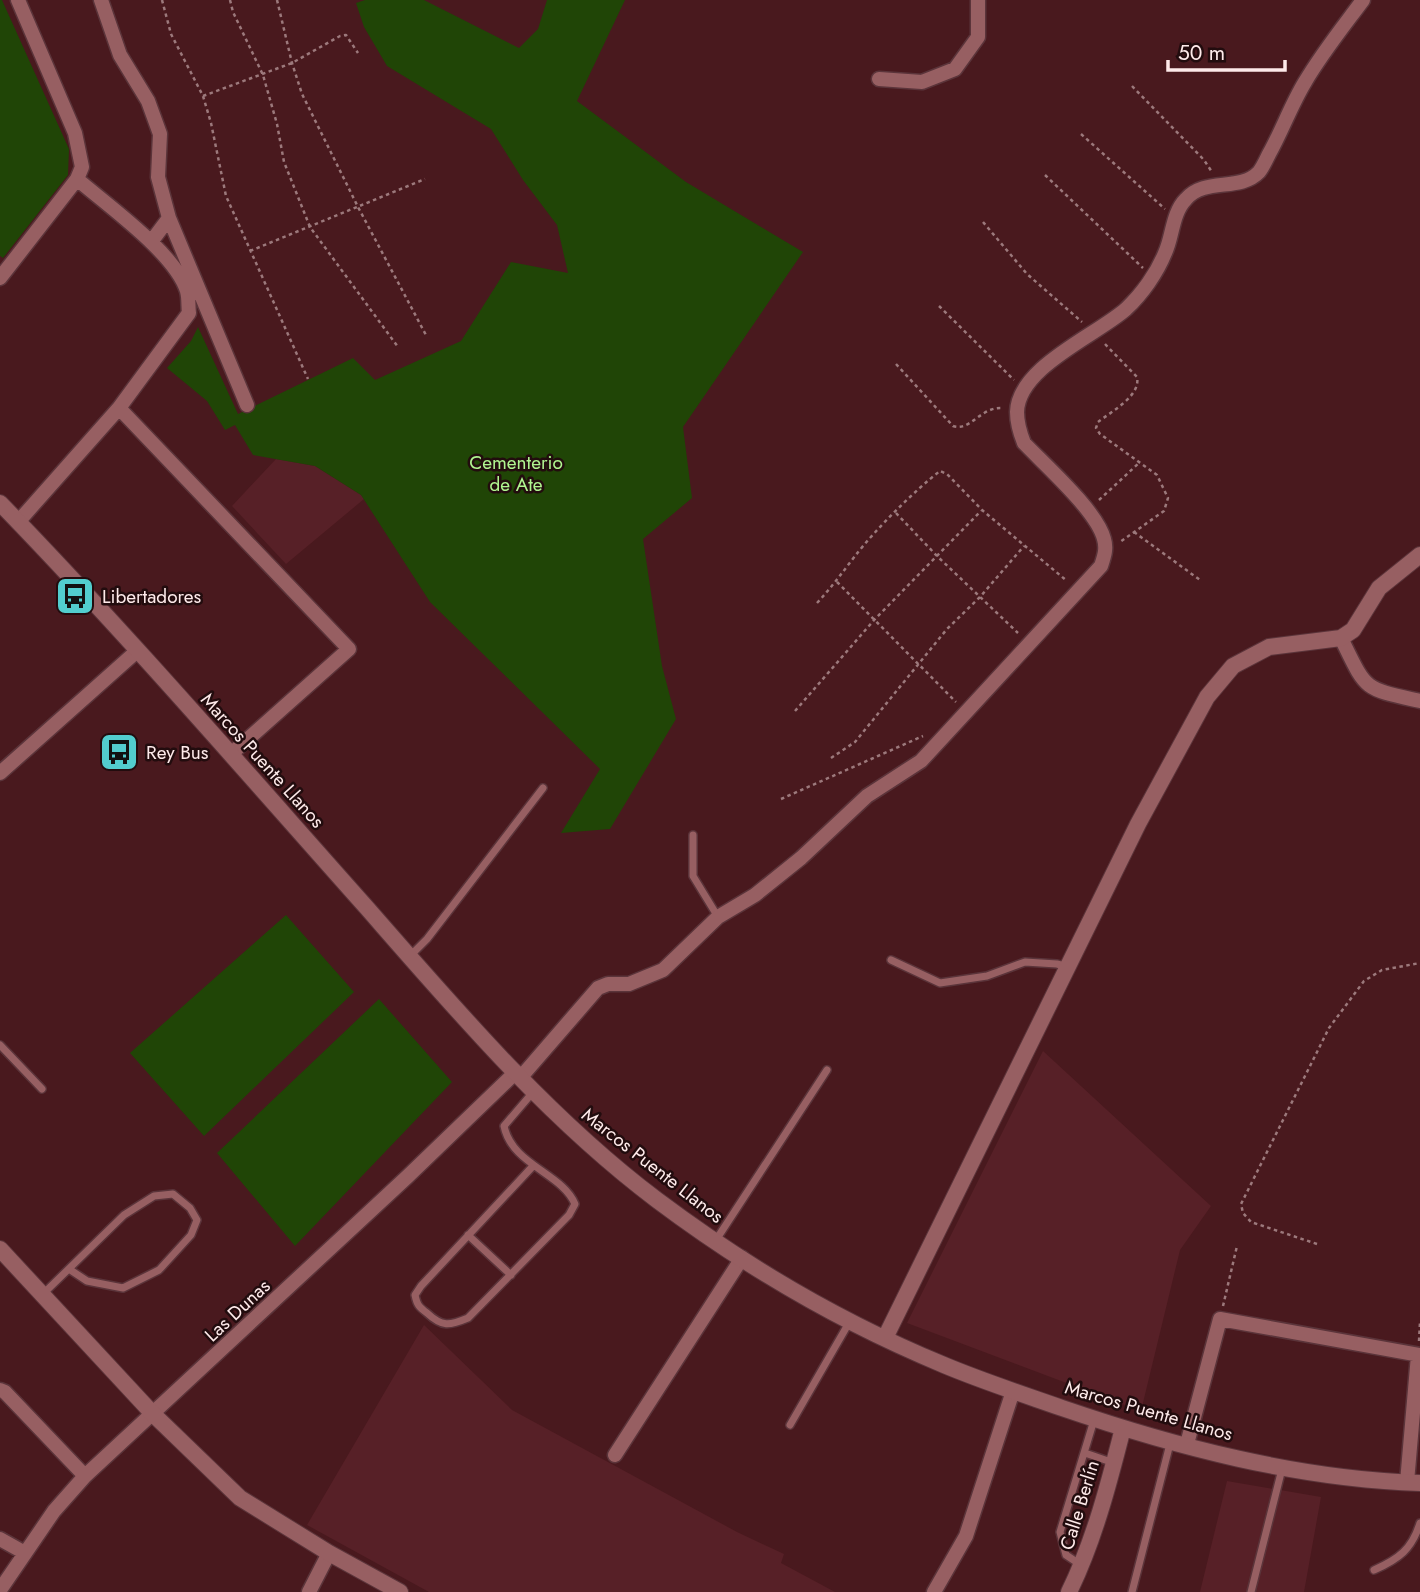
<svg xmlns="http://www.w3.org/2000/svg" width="1420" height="1592" font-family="Jost,sans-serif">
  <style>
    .built { fill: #572027 }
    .green { fill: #204506 }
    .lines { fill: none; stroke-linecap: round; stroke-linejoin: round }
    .service-casing { stroke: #5b343a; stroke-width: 10 }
    .minor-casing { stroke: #5b343a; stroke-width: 17 }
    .tertiary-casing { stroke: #5b343a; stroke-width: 18 }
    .path { stroke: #9c797c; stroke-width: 2.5; stroke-dasharray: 3.5 3.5; stroke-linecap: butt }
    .service { stroke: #975f62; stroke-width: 7 }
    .minor { stroke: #975f62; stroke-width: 14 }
    .tertiary { stroke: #975f62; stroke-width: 16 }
    .labels { text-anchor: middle; stroke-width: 5; stroke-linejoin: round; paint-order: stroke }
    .park-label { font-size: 19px; fill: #b0f590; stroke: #220c0e }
    .poi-label { font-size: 19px; fill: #feeaea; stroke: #220c0e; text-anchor: start }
    .street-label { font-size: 19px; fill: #feeaea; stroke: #220c0e }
  </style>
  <rect width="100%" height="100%" fill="#49191e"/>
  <!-- built -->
  <path class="built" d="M 276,459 L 315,466 L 361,495 L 364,499 L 286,564 L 232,506 Z
    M 1043,1051 L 1211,1206 L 1180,1250 L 1141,1411 L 907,1323 Z
    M 424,1325 L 512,1410 L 737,1532 L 784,1554 L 781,1563 L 835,1592 L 429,1592 L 307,1525 Z
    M 1227,1481 L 1321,1497 L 1304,1592 L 1200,1592 Z"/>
  <!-- green -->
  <path class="green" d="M 0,0 L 2,0 L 69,149 L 68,175 L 3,258 L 0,256 Z
    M 365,0 L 424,0 L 519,48 L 538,29 L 547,0 L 625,0 L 577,101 L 686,182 L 803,252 L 683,427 L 692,498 L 643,539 L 662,666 L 676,719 L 610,829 L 561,833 L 600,769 L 430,602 L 361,495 L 315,466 L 253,455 L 235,425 L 225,430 L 207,401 L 167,368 L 191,341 L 198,327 L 238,414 L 353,358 L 375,380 L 461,341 L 511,262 L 568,273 L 557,225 L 523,180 L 491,129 L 387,66 L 364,27 L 356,3 Z
    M 286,915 L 354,992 L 204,1136 L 130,1053 Z
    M 379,999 L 452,1082 L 295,1246 L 217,1153 Z"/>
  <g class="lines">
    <defs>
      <path id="service" d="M 693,835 L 693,876 L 718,917
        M 410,956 L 427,939 L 543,788
        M 891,960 L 940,983 L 987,976 L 1025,962 L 1057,964 L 1068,967
        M 0,1045 L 42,1089
        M 533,1166 L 421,1286 L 415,1295 C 417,1305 419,1307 427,1313 C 442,1327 449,1326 468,1318 L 569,1215 L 575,1204 C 562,1173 512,1165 504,1126 L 534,1091
        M 468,1235 L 511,1275
        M 716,1240 L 827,1070
        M 43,1294 L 124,1215 L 154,1196 L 173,1194 L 190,1208 L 197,1220 L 191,1235 L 159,1270 L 123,1288 L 87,1281 L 69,1269
        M 790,1425 L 850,1321
        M 1085,1453 L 1114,1463
        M 1081,1565 L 1066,1555 L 1060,1532 L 1094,1420
        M 1374,1570 C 1399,1559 1412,1549 1420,1523
        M 1132,1592 L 1171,1440
        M 1251,1592 L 1282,1469"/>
      <path id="minor" d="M 101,0 L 120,55 L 148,101 L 160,134 L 158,177 L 169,218 L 151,242
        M 879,79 L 922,82 L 955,69 L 978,37 L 978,0
        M 169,218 L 247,405
        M 0,278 L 77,179 L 82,167 L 75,133 L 18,0
        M 119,408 L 349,649 L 231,754
        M 18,522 L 119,408 L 189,313 C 188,306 189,298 187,291 C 175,253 108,206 77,179
        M 1341,638 C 1367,691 1362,688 1420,701
        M 0,773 L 137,651
        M 521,1077 L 598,988 L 608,984 L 629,984 L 663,970 L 718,917 L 755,895 L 801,858 L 867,796 L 921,761 L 1101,566 C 1104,557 1107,549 1104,539 C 1097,511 1045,465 1024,443 C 1020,433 1017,422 1017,412 C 1018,367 1097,335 1126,309 C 1142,294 1157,273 1165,253 C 1173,236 1172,213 1186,199 C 1205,177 1240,192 1259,172 C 1263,167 1266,160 1269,154 C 1282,131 1291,105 1305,82 C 1322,53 1343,27 1363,0
        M 0,1390 L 5,1392 L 85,1476
        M 1187,1444 L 1220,1319 L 1420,1355
        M 615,1455 L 742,1258
        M 1407,1482 L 1418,1355
        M 0,1539 L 25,1553
        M 0,1590 L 54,1511 L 85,1476 L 407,1177 L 516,1072
        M 309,1592 L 329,1553
        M 934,1592 L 966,1536 L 1013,1391"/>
      <path id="tertiary" d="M 0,503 C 127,634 246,772 367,908 C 457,1011 548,1118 657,1200 C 745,1266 842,1323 944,1365 C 982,1381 1022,1394 1062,1408 C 1176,1447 1298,1479 1420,1483
        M 0,1249 L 153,1414 L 240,1498 L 329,1553 L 400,1592
        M 885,1338 L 1138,824 L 1207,697 L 1233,666 L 1269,647 L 1341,638 L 1353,630 L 1379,588 L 1420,555
        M 1069,1592 C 1094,1541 1109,1483 1123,1428"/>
    </defs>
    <!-- service casing -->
    <use href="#service" class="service-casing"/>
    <!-- minor casing -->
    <use href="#minor" class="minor-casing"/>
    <!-- tertiary casing -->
    <use href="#tertiary" class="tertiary-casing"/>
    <!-- path -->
    <path class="path" d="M 162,0 L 171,34 L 203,96 L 211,123 L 226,196 L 308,379
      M 230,0 L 233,12 L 263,75 L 277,124 L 284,162 L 310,227 L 398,347
      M 277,0 L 292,63 L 302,94 L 358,207 L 427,337
      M 1132,86 L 1204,160 L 1212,172
      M 203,96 L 292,63 L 340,36 L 346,35 L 358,53
      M 1081,134 L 1165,209
      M 1045,175 L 1143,268
      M 983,222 L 1027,274 L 1082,322
      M 250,251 L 425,179
      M 939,306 L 1014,380
      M 1105,344 L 1137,377 C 1141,396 1112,411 1098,422 L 1096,428 L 1100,434 L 1157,475 L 1168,498 L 1164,511 L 1120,542
      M 896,364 L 953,426 C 970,432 981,406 1003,408
      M 1099,500 L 1140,462
      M 896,513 L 937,556 L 1018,633
      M 1134,532 L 1200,580
      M 837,582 L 956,702
      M 817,603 C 831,588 842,573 855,556 C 875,530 914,491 940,471 L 947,474 L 982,510 L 1067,581
      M 795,711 L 875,619 L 981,511
      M 831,758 L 855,742 L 947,629 L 980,597 L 1024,546
      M 781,799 L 923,736
      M 1317,1244 L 1251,1222 L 1243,1213 L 1241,1204 L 1329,1028 L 1364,981 L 1382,970 L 1420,963
      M 1223,1306 L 1237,1246
      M 1419,1341 L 1420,1322"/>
    <!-- service -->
    <use href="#service" class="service"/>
    <!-- minor -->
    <use href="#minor" class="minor"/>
    <!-- tertiary -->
    <use href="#tertiary" class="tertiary"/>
  </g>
  <!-- icons -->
  <defs>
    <symbol id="bus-square" viewBox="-11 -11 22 22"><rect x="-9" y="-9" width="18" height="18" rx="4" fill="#52cdce" stroke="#220c0e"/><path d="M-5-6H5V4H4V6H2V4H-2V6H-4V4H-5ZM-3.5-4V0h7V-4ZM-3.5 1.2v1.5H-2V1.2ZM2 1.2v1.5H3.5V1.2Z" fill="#111"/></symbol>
  </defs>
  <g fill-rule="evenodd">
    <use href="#bus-square" x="53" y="574" width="44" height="44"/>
    <use href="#bus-square" x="97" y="730" width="44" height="44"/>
  </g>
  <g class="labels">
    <!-- park labels -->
    <g class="park-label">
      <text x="516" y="469">Cementerio<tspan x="516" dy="22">de Ate</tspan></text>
    </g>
    <!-- poi labels -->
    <g class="poi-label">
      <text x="102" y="603">Libertadores</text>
      <text x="146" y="759">Rey Bus</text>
    </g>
    <!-- street labels -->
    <g class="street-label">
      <text transform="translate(263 760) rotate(48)" y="7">Marcos Puente Llanos</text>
      <text transform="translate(653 1165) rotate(38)" y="7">Marcos Puente Llanos</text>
      <text transform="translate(237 1310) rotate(-43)" y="7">Las Dunas</text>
      <text transform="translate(1149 1410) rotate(16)" y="7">Marcos Puente Llanos</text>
      <text transform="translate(1079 1505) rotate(-73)" y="7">Calle Berlín</text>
    </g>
  </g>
  <!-- scale -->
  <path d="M1168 60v10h117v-10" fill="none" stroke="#feeaea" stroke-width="3.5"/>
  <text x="1178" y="60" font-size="21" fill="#feeaea" stroke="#220c0e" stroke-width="5" paint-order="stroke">50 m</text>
</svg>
